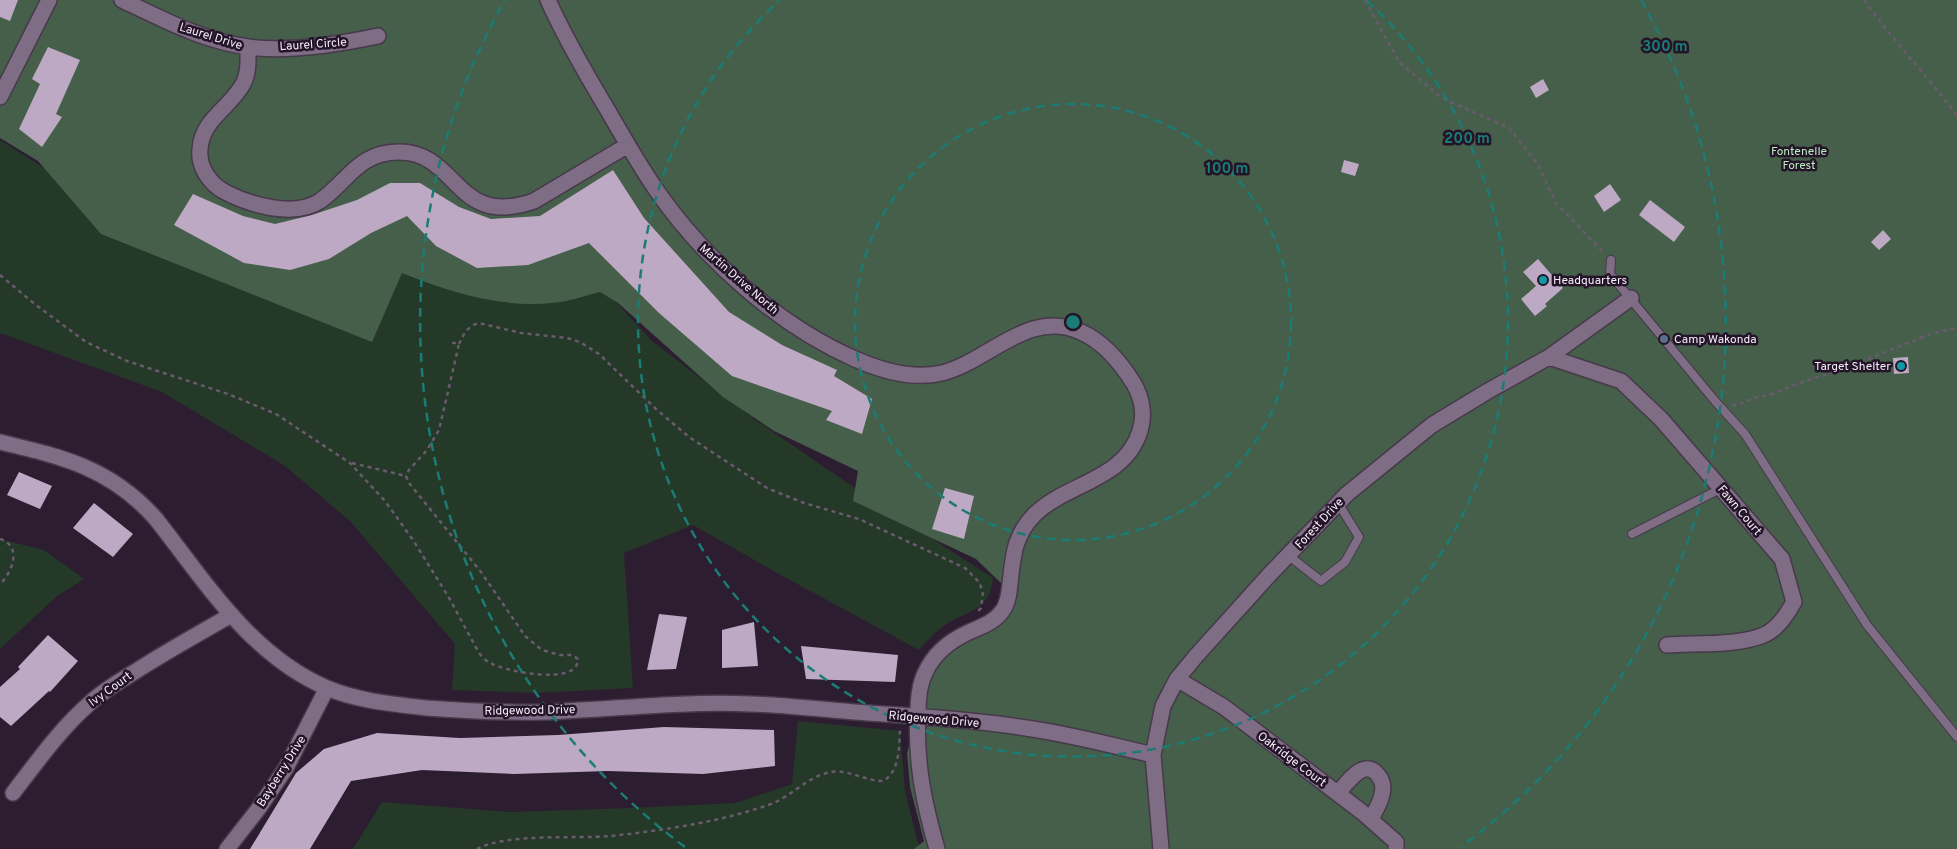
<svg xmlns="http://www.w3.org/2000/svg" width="1957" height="849" font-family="Overpass,sans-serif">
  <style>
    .green { fill: #243928 }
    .forest { fill: #465f4a }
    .building { fill: #bda9c3 }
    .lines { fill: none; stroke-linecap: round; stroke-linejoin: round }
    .lane-casing { stroke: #46394a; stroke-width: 10 }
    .street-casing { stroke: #46394a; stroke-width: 18 }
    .path { stroke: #695b6d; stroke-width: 2.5; stroke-dasharray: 4 4; stroke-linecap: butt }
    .lane { stroke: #7f6d85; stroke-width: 8 }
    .street { stroke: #7f6d85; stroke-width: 15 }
    .ring { fill: none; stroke: #1b7c75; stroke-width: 2.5; stroke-dasharray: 9 6 }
    .culture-dot { fill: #0f9aa8; stroke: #231427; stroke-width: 2 }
    .service-dot { fill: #5c6f8a; stroke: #231427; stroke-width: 2 }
    .labels { text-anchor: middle; stroke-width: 5; stroke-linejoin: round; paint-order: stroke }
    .street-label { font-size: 12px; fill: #f6ecf9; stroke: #231427 }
    .park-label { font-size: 12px; fill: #bbecc2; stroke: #231427 }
    .poi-label { font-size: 12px; fill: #f6ecf9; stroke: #231427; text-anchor: start }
    .centre { fill: #1b7c75; stroke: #231427; stroke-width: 2.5 }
    .ring-label { font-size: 15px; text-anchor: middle; font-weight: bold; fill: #1b7c75; stroke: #231427; stroke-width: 5; stroke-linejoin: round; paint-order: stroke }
  </style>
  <rect width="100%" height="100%" fill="#2d1d31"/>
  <!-- green -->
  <path class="green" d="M 0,140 L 148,234 L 336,275 L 581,264 L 652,341 L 754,419 L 871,499 L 993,578 C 990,613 965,610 942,627 C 933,634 926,642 919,650 L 777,573 L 693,525 L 624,553 L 633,688 L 536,693 L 452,690 L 455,644 L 350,521 L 285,466 L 162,392 L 0,333 Z
    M 0,539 L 44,550 L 84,579 L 56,597 L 0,649 Z
    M 798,721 L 900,731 L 905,791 L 919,847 L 917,849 L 353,849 L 382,802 L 510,812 L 631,808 L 735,803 L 792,784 Z"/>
  <!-- forest -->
  <path class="forest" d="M 0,0 L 1957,0 L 1957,849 L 914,849 L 924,841 L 910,787 L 907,753 L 912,736 L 918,671 L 993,611 L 1001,602 L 1004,586 L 976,559 L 853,501 L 858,471 L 774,431 L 723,397 L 618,303 L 600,292 C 584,296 567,302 551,303 C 500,308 449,292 402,273 L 372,342 L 101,234 L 38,161 L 0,138 Z"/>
  <!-- building -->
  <path class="building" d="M 0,0 L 18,0 L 10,21 L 0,17 Z
    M 48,47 L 80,60 L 56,114 L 62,117 L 42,147 L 19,129 L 40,84 L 32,79 Z
    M 1543,79 L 1549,90 L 1536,98 L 1530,87 Z
    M 1344,160 L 1359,164 L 1355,176 L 1341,172 Z
    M 613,170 L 644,218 L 729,312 L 782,345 L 837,370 L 834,376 L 872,399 L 862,434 L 826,420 L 832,411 L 732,376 L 659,313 L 589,243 L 528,265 L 477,268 L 436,246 L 407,216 L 371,233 L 329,259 L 290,270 L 244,263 L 174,225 L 193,194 L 243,216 L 275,224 L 312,215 L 357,200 L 390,183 L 420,183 L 459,207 L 491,219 L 540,216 Z
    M 1610,184 L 1621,200 L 1604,212 L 1594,196 Z
    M 1650,200 L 1685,227 L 1674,242 L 1639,215 Z
    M 1883,230 L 1891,239 L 1879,250 L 1871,242 Z
    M 1538,259 L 1563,288 L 1545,304 L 1547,306 L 1535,316 L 1521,299 L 1536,286 L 1523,272 Z
    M 1908,357 L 1909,373 L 1894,374 L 1893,358 Z
    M 19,472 L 52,486 L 40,509 L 7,495 Z
    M 945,488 L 974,496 L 964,539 L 932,529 Z
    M 94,503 L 133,534 L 113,557 L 73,528 Z
    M 659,614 L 687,617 L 676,669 L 647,670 Z
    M 754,622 L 758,666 L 722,668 L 722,630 Z
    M 48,635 L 78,661 L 50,692 L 49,691 L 11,726 L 0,717 L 0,687 L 20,669 L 18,667 Z
    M 801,646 L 898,655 L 895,682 L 806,679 Z
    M 664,727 L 774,730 L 775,766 L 703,774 L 608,771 L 514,774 L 422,770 L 351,781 L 310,849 L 250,849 L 296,773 L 324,749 L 377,733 L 460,738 L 558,735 Z"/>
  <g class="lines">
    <defs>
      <path id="lane" d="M 1611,260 L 1610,274 L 1715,401 L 1745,434 L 1867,625 L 1957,737
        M 1632,534 L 1722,488
        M 1289,556 L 1321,581 L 1345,562 L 1359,537 L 1338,503"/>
      <path id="street" d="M 122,0 C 162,19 203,41 248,47 C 286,52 340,44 378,36
        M 548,0 C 565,38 586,74 607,109 C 623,137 639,165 657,191 C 704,259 779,326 855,359 C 882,371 912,380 942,373 C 989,361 1029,308 1081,332 C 1104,342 1121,363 1134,384 C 1142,398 1145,415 1140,431 C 1125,480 1067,483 1035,514 C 1014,535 1013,556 1010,584 C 1009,593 1008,603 1003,610 C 995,622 982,626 969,632 C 949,641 934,653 925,673 C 919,685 918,700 918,713 C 915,760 924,804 937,849
        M 248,47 C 248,59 249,73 243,84 C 230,108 202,119 200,149 C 198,167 210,184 225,192 C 250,205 294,218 320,201 C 347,182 359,152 398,152 C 459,151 454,229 534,201 L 628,145
        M 0,97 L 49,0
        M 1549,357 L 1621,381 L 1661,419 L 1782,559 L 1794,602 C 1787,614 1779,627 1766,634 C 1741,646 1695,643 1667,645
        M 0,442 C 63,457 111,468 156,519 C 205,581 250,655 327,688 C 358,701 393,704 427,708 C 466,711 507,713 546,712 C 614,709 683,701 751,704 C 785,705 820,709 854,712 C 911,716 969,719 1026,728 C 1069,734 1111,745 1153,755
        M 1177,679 L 1224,707 L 1362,812 L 1396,842 L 1396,849
        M 13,793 C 37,762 60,729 90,703 C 104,690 120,681 136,671 C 167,651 200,633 231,615
        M 1338,793 C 1347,783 1364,757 1378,775 C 1382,780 1384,787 1382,794 C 1381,802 1375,811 1371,819
        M 227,849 L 259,808 L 286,768 L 327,688
        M 1161,849 L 1153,755 L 1163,706 L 1177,679 L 1196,656 L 1270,574 L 1347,494 L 1432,425 L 1488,391 L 1549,357 L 1631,298"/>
    </defs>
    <!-- lane casing -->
    <use href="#lane" class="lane-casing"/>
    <!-- street casing -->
    <use href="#street" class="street-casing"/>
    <!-- path -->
    <path class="path" d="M 1365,0 L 1399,62 L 1442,98 L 1509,128 L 1538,165 L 1556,203 L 1604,253
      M 1864,0 C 1893,41 1928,76 1957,116
      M 0,275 L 36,305 L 86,342 L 127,361 L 228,394 L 276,414 L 350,463 L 385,501 L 413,540 L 448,596 L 479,653 C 482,657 486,661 490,663 C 505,671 578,687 578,659 L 572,655 L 560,655 L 542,650 L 525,636 L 481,572 L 409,483 L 406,476 L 409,470 L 427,450 L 439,430 L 459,344 L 450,342
      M 459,344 C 464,334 467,326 479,323 L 521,333 L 567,338 L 580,342 L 599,354 L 656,409 L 689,437 L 767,488 L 804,503 L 859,519 L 965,568 L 979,582 L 983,592 L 981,608 L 978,611
      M 1732,405 L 1738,405 L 1754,398 L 1772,394 L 1805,381 L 1838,371 L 1933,333 L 1957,328
      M 352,463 L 406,476
      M 0,539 C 23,546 12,573 0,584
      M 477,849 C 506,833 576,839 611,836 C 665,830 720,822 771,804 C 792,796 808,776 831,772 C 848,769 865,781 883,781 C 900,772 899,746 900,729"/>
    <!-- lane -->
    <use href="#lane" class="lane"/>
    <!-- street -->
    <use href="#street" class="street"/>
  </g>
  <!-- distance rings -->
  <g class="ring">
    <circle cx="1073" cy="322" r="218"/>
    <path d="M1367 1A435 435 0 1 1 779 1"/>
    <path d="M685 847A653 653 0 0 1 505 0M1641 0A653 653 0 0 1 1461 847"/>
  </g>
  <!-- markers -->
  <g class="culture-dot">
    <circle cx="1543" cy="280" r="5"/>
    <circle cx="1901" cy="366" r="5"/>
  </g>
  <circle class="service-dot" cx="1664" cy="339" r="5"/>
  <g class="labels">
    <!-- street labels -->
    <g class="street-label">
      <text transform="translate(211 36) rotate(17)" y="4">Laurel Drive</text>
      <text transform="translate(313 44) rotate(-4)" y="4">Laurel Circle</text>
      <text transform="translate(739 279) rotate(41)" y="4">Martin Drive North</text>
      <text transform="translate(1740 510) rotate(50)" y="4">Fawn Court</text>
      <text transform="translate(1319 523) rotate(-47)" y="4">Forest Drive</text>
      <text transform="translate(110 689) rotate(-36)" y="4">Ivy Court</text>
      <text transform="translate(530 710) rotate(-1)" y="4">Ridgewood Drive</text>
      <text transform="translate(934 719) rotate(5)" y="4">Ridgewood Drive</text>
      <text transform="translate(1292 759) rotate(37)" y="4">Oakridge Court</text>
      <text transform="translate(281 771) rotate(-58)" y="4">Bayberry Drive</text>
    </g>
    <!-- park labels -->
    <g class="park-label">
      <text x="1799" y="155">Fontenelle<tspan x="1799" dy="14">Forest</tspan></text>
    </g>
    <!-- poi labels -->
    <g class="poi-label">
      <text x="1553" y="284">Headquarters</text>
      <text x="1674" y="343">Camp Wakonda</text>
      <text x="1891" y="370" text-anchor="end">Target Shelter</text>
    </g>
  </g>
  <circle cx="1073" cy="322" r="8" class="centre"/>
  <g class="ring-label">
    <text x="1665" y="51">300 m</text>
    <text x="1467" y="143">200 m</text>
    <text x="1227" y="173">100 m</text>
  </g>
</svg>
